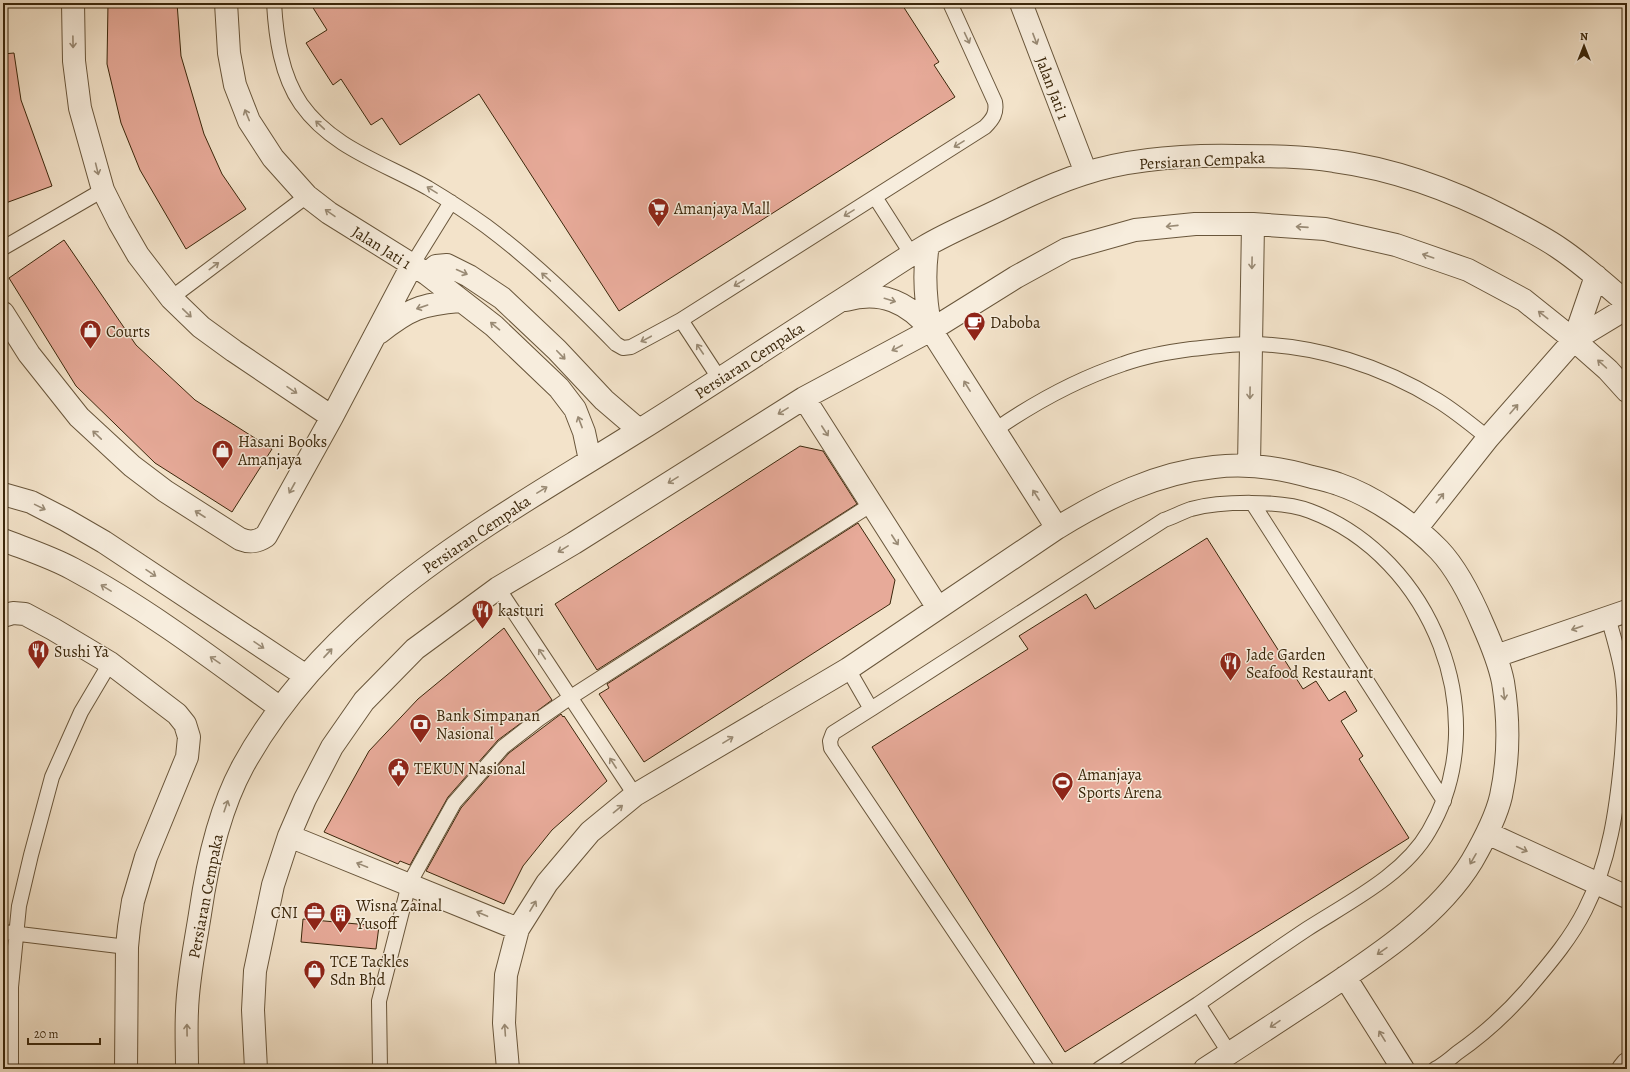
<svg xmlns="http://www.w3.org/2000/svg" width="1630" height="1072" font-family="Alegreya,serif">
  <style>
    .building { fill: #e7aa99; stroke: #3b270b }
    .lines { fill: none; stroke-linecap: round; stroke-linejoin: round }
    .service-casing { stroke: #69563b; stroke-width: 16 }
    .minor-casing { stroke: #69563b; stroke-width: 24 }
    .service { stroke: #f7eddd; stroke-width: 14 }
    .minor { stroke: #f7eddd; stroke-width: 22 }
    .oneway { stroke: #998a74 }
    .labels { text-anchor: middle; stroke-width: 3; stroke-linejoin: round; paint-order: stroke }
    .street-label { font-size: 16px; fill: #3b270b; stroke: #f7eddd }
    .poi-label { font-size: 16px; fill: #3b270b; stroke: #f7eddd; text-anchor: start }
  </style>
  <rect width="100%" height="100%" fill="#f3e3ca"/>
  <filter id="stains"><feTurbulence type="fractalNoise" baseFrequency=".005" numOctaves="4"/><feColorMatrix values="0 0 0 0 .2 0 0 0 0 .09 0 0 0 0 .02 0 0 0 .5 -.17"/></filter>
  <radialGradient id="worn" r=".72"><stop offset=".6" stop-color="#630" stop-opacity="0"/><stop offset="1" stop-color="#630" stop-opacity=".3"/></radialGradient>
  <!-- building -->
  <path class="building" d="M 108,3 L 177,3 L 181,56 L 204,134 L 222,174 L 246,209 L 186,249 L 140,170 L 121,123 L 107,64 Z
    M 310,3 L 901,3 L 939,62 L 934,65 L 955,97 L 619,311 L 479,94 L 400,145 L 382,118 L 371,125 L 341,79 L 333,85 L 306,43 L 327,30 Z
    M 14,53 L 21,100 L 52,186 L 3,204 L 3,54 Z
    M 64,240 L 136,345 L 195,400 L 272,449 L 232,512 L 155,463 L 76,386 L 9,278 Z
    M 800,446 L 823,451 L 857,504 L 597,670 L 555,604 Z
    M 858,523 L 895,580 L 890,604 L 644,762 L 599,694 L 609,688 L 607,684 Z
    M 1207,538 L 1303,689 L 1316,681 L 1329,701 L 1345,691 L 1357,711 L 1341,721 L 1363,756 L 1359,759 L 1409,838 L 1065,1052 L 872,747 L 1028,649 L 1019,636 L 1086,594 L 1095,609 Z
    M 504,628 L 552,700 L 498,740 L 448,797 L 410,865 L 400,861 L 398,864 L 324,832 L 369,751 L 418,699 Z
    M 561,714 L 563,717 L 564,716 L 607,781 L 552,830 L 523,866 L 504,904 L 426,871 L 461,808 L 509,753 Z
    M 303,919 L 379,926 L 376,949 L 301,942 Z"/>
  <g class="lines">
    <defs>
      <path id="service" d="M 274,3 C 276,37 281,75 301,104 C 332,148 384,163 428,188 C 448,200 468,213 486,226 C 533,261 575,302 616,344 L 623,348 L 631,347 L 681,320 L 985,127 C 993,119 997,113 995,102 L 950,3
        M 875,197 L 912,255
        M 3,248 L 103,190
        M 412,265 L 451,202
        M 171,298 L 307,196
        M 681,320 L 719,378
        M 995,430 C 1034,403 1078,379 1123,364 C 1145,356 1168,352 1191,349 C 1211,347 1232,344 1251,344 C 1316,345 1382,366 1437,400 C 1455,411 1472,425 1488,438
        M 1253,504 L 1444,801
        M 498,588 L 635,795
        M 848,669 L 871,709 L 833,733 L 830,741 L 831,748 L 1047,1069
        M 871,709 L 1164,520 C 1173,517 1182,512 1191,509 C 1221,501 1282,500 1310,511 C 1432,557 1496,717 1429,831 C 1404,875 1349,902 1307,929 C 1271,953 1234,979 1198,1004 L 1230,1054
        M 3,932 L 127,947
        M 11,1069 L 11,987 L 19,906 L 31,855 L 52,777 L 81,712 L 110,663
        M 380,1069 L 379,1001 L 409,884 L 454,803 L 503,747 L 539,719 L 571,697 L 872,504
        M 1099,1069 L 1198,1004
        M 1435,1069 C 1443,1065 1450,1059 1457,1053 C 1483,1035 1506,1014 1527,990 C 1548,965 1570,940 1585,910 C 1610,861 1617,808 1622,754 C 1624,727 1626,700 1622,673 C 1619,654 1613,635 1608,617"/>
      <path id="minor" d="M 73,3 L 74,61 L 80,108 L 103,190 L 119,222 L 138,255 L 171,298 L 201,327 L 234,351 L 332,417
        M 226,3 L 229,53 L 235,85 L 249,121 L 273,158 L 307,196 L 329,213 L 427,274 L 494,326 L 559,388 L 575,409 L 584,432 L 590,460
        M 1021,3 L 1086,173
        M 928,245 C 923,274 925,300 931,330
        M 427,274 L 436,266 L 447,265 L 469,276 L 502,298 L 557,350 L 604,400 L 639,430
        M 846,300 C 881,290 908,302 931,330 L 1057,528
        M 3,313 L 29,354 L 79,417 L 132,466 L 165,491 L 240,539 C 250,543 257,542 266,536 L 332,417 L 412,265
        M 379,333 C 409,309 422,304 460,301
        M 1574,340 L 1596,276
        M 804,398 L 938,608
        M 1249,466 L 1253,224
        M 3,494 L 31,502 L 66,520 L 104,542 L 306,676
        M 1416,529 L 1488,438 L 1574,340 L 1627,308
        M 3,540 C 26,549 51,557 73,569 C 146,608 213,659 280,708
        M 3,616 L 13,613 L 25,614 L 53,629 L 110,663 L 177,714 L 185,724 L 189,737 L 187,757 L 146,857 L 133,901 L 129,927 L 127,947 L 126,1069
        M 1496,656 L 1627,611
        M 1487,833 L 1627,897
        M 289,836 L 518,929
        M 1345,977 L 1403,1069
        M 187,1069 C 187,1050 186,1030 187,1011 C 188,978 195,946 200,914 C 207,865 219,810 243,766 C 330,608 491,523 638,431 C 707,388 774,343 843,299 C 870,282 897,263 924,247 C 949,232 977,221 1003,208 C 1029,195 1055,183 1083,174 C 1132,158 1186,155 1237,156 C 1269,156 1302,156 1334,161 C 1395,169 1454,191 1508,219 C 1525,228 1543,237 1559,248 C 1583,264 1605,284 1627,303
        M 256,1069 L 253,1010 L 255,971 L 273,885 L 289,836 L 305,799 L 332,747 L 364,701 L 415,649 L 498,588 L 574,543 L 804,398 L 931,330 L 1016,277 L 1067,249 L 1135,230 L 1195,224 L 1253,224 L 1325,229 L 1396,245 L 1468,270 L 1524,300 L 1574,340 L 1608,370 L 1627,391
        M 508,1069 L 504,1023 L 506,975 L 518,929 L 547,883 L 590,832 L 635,795 L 848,669 L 1057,528 C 1106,498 1156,473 1214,467 C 1246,463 1281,468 1312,477 C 1321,479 1330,481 1338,484 C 1373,496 1413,523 1439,550 C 1458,570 1472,599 1483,625 C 1491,643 1499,662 1503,682 C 1509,719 1509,759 1501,796 C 1496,818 1483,842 1472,861 C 1438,917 1374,958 1320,994 C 1282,1019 1244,1044 1205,1069
        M 1623,1069 L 1627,1064"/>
    </defs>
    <!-- service casing -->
    <use href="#service" class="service-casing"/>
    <!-- minor casing -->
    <use href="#minor" class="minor-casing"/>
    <!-- service -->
    <use href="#service" class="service"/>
    <!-- minor -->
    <use href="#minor" class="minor"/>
  </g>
  <!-- one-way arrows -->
  <defs><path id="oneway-shaft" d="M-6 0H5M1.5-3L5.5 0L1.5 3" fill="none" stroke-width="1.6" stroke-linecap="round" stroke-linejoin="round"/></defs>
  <g class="oneway">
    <use href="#oneway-shaft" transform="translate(967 38) rotate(65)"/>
    <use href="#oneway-shaft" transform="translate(1035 39) rotate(69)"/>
    <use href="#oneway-shaft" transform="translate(73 42) rotate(89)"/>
    <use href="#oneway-shaft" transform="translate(247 115) rotate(-112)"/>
    <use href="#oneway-shaft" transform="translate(320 125) rotate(-137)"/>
    <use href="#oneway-shaft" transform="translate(959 144) rotate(148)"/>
    <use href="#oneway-shaft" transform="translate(97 169) rotate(76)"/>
    <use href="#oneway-shaft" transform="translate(432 190) rotate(-148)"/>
    <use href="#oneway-shaft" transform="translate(330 213) rotate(-145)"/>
    <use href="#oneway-shaft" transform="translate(849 213) rotate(148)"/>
    <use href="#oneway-shaft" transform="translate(1172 226) rotate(174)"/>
    <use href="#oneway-shaft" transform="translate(1302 227) rotate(-176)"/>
    <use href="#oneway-shaft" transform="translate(1428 256) rotate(-161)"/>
    <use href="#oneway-shaft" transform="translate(1252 263) rotate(91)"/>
    <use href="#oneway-shaft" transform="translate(214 266) rotate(-37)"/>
    <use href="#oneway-shaft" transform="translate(462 272) rotate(24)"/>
    <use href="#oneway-shaft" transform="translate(546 277) rotate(-138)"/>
    <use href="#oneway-shaft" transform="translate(739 283) rotate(148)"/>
    <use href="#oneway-shaft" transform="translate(890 300) rotate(17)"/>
    <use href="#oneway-shaft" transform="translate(422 307) rotate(161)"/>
    <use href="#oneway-shaft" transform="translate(187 313) rotate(44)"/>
    <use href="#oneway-shaft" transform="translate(1543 315) rotate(-142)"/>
    <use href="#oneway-shaft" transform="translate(495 326) rotate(-140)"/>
    <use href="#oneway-shaft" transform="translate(646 339) rotate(152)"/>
    <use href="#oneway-shaft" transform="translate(897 348) rotate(152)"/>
    <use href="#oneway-shaft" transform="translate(700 349) rotate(-124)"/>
    <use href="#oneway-shaft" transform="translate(561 355) rotate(46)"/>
    <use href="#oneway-shaft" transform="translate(1602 364) rotate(-138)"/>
    <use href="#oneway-shaft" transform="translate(967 386) rotate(-122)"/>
    <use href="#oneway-shaft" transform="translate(292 390) rotate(34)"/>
    <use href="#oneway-shaft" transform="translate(1250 393) rotate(91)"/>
    <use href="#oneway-shaft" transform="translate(1514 409) rotate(-49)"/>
    <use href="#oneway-shaft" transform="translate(783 411) rotate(148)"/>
    <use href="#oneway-shaft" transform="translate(580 422) rotate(-111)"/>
    <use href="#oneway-shaft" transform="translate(825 431) rotate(57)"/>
    <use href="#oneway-shaft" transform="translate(97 435) rotate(-136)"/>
    <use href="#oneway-shaft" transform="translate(673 480) rotate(148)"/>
    <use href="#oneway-shaft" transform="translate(292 488) rotate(119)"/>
    <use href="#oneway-shaft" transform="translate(542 490) rotate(-31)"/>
    <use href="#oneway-shaft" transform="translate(1036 495) rotate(-123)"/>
    <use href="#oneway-shaft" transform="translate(1440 498) rotate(-52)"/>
    <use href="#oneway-shaft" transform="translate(40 507) rotate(26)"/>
    <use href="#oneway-shaft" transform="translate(200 514) rotate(-147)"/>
    <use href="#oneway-shaft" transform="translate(895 540) rotate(57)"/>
    <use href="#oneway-shaft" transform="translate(563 549) rotate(149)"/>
    <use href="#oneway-shaft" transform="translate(151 573) rotate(34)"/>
    <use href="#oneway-shaft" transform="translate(106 588) rotate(-149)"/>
    <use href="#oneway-shaft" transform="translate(1577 628) rotate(161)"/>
    <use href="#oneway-shaft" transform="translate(259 645) rotate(34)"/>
    <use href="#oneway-shaft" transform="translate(328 653) rotate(-47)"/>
    <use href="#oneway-shaft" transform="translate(542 654) rotate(-124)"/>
    <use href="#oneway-shaft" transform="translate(215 660) rotate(-146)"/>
    <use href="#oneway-shaft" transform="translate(1504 694) rotate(84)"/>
    <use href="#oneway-shaft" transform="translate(728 740) rotate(-31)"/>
    <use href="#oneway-shaft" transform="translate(613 763) rotate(-123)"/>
    <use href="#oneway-shaft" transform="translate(226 806) rotate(-71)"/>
    <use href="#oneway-shaft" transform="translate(618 809) rotate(-39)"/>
    <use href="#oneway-shaft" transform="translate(1522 849) rotate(25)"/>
    <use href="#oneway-shaft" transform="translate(1473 859) rotate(120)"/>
    <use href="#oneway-shaft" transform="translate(362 865) rotate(-158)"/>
    <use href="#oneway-shaft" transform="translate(533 906) rotate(-59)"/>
    <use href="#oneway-shaft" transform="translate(482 914) rotate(-157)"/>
    <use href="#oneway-shaft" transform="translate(1382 951) rotate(145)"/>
    <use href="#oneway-shaft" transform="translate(1275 1024) rotate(146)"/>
    <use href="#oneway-shaft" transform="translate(187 1030) rotate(-91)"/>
    <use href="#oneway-shaft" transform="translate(505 1030) rotate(-94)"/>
    <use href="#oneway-shaft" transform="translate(1382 1036) rotate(-122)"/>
  </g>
  <!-- icons -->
  <defs>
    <symbol id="supermarket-pin" viewBox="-11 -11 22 30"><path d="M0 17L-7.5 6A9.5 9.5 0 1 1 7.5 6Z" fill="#8f2418" stroke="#f7eddd"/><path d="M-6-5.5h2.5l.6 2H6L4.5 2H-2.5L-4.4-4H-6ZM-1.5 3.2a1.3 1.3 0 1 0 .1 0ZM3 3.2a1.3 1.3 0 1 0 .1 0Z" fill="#fff"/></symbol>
    <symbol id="cafe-pin" viewBox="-11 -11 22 30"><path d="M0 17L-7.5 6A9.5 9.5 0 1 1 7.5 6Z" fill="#8f2418" stroke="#f7eddd"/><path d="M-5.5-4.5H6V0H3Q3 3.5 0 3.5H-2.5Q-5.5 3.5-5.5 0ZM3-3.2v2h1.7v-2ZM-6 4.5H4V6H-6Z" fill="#fff"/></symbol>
    <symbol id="shop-pin" viewBox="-11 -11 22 30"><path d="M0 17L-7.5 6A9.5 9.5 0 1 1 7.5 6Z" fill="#8f2418" stroke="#f7eddd"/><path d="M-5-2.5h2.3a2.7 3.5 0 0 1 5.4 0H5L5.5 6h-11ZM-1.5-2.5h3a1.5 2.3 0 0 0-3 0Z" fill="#fff"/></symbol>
    <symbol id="restaurant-pin" viewBox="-11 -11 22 30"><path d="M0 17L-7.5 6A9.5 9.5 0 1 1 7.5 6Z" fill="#8f2418" stroke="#f7eddd"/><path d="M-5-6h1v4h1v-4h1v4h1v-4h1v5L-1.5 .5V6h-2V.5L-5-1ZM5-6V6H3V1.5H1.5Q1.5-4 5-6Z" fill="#fff"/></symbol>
    <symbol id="bank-pin" viewBox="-11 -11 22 30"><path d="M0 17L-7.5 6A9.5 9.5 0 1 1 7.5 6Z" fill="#8f2418" stroke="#f7eddd"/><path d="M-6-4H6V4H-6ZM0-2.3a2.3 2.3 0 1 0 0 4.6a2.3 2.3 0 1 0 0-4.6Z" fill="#fff"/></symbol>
    <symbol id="civic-pin" viewBox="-11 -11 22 30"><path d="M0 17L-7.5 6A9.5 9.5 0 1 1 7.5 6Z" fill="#8f2418" stroke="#f7eddd"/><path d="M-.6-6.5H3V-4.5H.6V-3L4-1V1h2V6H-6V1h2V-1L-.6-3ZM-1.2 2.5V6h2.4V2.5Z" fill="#fff"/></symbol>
    <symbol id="stadium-pin" viewBox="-11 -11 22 30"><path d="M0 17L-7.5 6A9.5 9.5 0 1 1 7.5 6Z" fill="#8f2418" stroke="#f7eddd"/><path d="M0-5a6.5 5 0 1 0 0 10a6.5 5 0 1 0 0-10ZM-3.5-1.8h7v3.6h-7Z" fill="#fff"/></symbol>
    <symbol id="office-pin" viewBox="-11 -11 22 30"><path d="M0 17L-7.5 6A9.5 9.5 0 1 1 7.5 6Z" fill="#8f2418" stroke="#f7eddd"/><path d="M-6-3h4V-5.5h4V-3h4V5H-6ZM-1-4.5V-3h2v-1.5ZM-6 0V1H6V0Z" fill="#fff"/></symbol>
    <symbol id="building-pin" viewBox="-11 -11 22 30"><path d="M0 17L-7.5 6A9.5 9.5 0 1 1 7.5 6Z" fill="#8f2418" stroke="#f7eddd"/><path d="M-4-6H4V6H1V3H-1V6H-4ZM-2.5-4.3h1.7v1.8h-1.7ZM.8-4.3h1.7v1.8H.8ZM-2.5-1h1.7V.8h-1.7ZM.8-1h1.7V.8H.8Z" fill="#fff"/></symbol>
  </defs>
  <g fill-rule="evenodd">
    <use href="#supermarket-pin" x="646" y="196" width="25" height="34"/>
    <use href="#cafe-pin" x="962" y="310" width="25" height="34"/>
    <use href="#shop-pin" x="78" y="318" width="25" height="34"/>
    <use href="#shop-pin" x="210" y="438" width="25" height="34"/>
    <use href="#restaurant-pin" x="470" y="598" width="25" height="34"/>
    <use href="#restaurant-pin" x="26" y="638" width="25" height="34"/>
    <use href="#restaurant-pin" x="1218" y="650" width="25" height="34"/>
    <use href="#bank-pin" x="408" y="712" width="25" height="34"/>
    <use href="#civic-pin" x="386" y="756" width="25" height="34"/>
    <use href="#stadium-pin" x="1050" y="770" width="25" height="34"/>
    <use href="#office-pin" x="302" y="900" width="25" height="34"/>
    <use href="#building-pin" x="328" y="902" width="25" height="34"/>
    <use href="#shop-pin" x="302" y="958" width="25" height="34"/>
  </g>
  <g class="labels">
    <!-- street labels -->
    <g class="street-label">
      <text transform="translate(1053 88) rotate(69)" y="6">Jalan Jati 1</text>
      <text transform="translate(1202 160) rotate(-3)" y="6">Persiaran Cempaka</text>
      <text transform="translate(382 247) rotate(32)" y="6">Jalan Jati 1</text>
      <text transform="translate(749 360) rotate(-33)" y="6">Persiaran Cempaka</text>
      <text transform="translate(476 534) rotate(-34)" y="6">Persiaran Cempaka</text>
      <text transform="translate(205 896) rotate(-79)" y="6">Persiaran Cempaka</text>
    </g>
    <!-- poi labels -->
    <g class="poi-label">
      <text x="674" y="214">Amanjaya Mall</text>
      <text x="990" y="328">Daboba</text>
      <text x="106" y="337">Courts</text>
      <text x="238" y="447">Hasani Books<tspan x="238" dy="18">Amanjaya</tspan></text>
      <text x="498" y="616">kasturi</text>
      <text x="54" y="657">Sushi Ya</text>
      <text x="1246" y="660">Jade Garden<tspan x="1246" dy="18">Seafood Restaurant</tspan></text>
      <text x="436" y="721">Bank Simpanan<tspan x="436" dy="18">Nasional</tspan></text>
      <text x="414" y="774">TEKUN Nasional</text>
      <text x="1078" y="780">Amanjaya<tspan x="1078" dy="18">Sports Arena</tspan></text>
      <text x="356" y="911">Wisna Zainal<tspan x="356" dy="18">Yusoff</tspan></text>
      <text x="298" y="918" text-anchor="end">CNI</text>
      <text x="330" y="967">TCE Tackles<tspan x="330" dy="18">Sdn Bhd</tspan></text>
    </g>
  </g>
  <!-- margin -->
  <rect width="1630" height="1072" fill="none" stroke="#f3e3ca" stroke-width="16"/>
  <rect x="4" y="4" width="1622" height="1064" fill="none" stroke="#3b270b" stroke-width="2"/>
  <rect x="8" y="8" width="1614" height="1056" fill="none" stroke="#3b270b"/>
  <!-- north arrow -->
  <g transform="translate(1584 46)" stroke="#f7eddd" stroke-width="3" paint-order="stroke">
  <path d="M0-3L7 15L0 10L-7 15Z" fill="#3b270b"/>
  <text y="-6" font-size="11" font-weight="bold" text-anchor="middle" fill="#3b270b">N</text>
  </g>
  <!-- scale -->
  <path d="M28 1038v6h72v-6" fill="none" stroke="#3b270b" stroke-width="2"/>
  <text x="34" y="1038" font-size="12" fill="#3b270b" stroke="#f7eddd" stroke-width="3" paint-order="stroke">20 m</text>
  <rect width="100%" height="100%" filter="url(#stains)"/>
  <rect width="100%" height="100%" fill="url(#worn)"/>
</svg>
